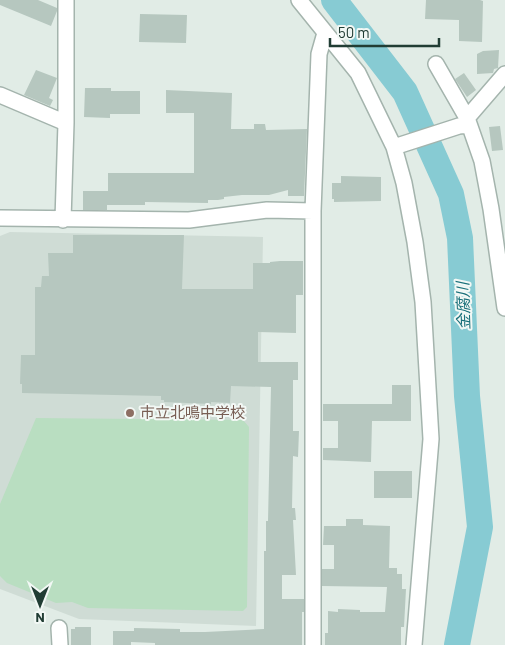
<svg xmlns="http://www.w3.org/2000/svg" width="505" height="645" font-family="Barlow,'Noto Sans JP',sans-serif">
  <style>
    .built { fill: #cfdcd5 }
    .green { fill: #b9dec1 }
    .lines { fill: none; stroke-linecap: round; stroke-linejoin: round }
    .river { stroke: #87cbd3; stroke-width: 26 }
    .building { fill: #b6c7bf }
    .minor-casing { stroke: #a4b4ad; stroke-width: 18 }
    .minor { stroke: #fff; stroke-width: 15 }
    .education-dot { fill: #8d6e63; stroke: #f2f8f5; stroke-width: 2 }
    .labels { text-anchor: middle; stroke-width: 4; stroke-linejoin: round; paint-order: stroke }
    .education-label { font-size: 15px; fill: #785e54; stroke: #f2f8f5; text-anchor: start }
    .water-label { font-size: 16px; font-style: italic; fill: #1a707a; stroke: #f2f8f5 }
  </style>
  <rect width="100%" height="100%" fill="#e1ece6"/>
  <!-- built -->
  <path class="built" d="M 10,232 L 263,237 L 256,626 L 79,619 L 0,589 L 0,236 Z"/>
  <!-- green -->
  <path class="green" d="M 36,418 L 243,420 L 249,427 L 247,607 L 243,611 L 88,608 L 72,602 L 56,603 L 7,583 L 0,576 L 0,504 Z"/>
  <g class="lines">
    <!-- river -->
    <path class="river" d="M 334,0 L 405,92 L 451,194 L 460,238 L 467,396 L 480,527 L 457,645"/>
  </g>
  <!-- building -->
  <path class="building" d="M 0,0 L 38,0 L 57,8 L 57,11 L 51,26 L 0,5 Z
    M 426,0 L 480,0 L 483,1 L 482,42 L 459,41 L 459,20 L 425,19 Z
    M 140,14 L 187,15 L 186,43 L 139,42 Z
    M 499,50 L 498,68 L 494,69 L 493,73 L 477,74 L 477,54 L 483,51 Z
    M 36,70 L 57,78 L 49,98 L 53,100 L 50,106 L 24,95 Z
    M 464,73 L 476,90 L 467,97 L 455,79 Z
    M 85,88 L 111,88 L 111,91 L 140,91 L 140,114 L 110,114 L 110,118 L 84,117 Z
    M 166,90 L 232,93 L 231,129 L 254,129 L 254,124 L 265,124 L 266,130 L 307,129 L 304,196 L 288,196 L 288,190 L 269,195 L 242,195 L 224,197 L 224,199 L 218,200 L 208,200 L 208,203 L 145,202 L 145,205 L 107,205 L 107,210 L 83,210 L 83,191 L 108,191 L 108,173 L 194,173 L 194,113 L 166,113 Z
    M 500,126 L 503,150 L 492,151 L 489,127 Z
    M 341,176 L 381,177 L 381,201 L 334,202 L 334,199 L 332,199 L 332,183 L 341,183 Z
    M 73,235 L 184,235 L 182,289 L 253,289 L 253,263 L 270,263 L 270,262 L 280,261 L 303,261 L 303,295 L 296,295 L 296,333 L 258,332 L 258,362 L 298,362 L 298,380 L 293,380 L 293,431 L 299,431 L 298,457 L 293,456 L 292,508 L 295,508 L 296,520 L 293,520 L 296,575 L 282,575 L 282,599 L 304,599 L 304,612 L 302,612 L 302,645 L 155,645 L 155,643 L 131,642 L 131,645 L 113,645 L 113,631 L 134,631 L 134,628 L 180,629 L 180,632 L 205,632 L 264,629 L 264,551 L 266,551 L 266,521 L 268,521 L 271,387 L 231,386 L 230,403 L 211,402 L 211,404 L 164,402 L 164,400 L 161,400 L 161,396 L 22,393 L 22,384 L 20,384 L 21,355 L 35,355 L 35,287 L 41,287 L 42,276 L 49,276 L 48,253 L 73,253 Z
    M 392,385 L 411,385 L 411,421 L 372,421 L 371,462 L 323,460 L 323,448 L 338,448 L 338,421 L 323,421 L 323,404 L 392,404 Z
    M 374,471 L 412,471 L 412,498 L 374,498 Z
    M 346,519 L 363,519 L 363,525 L 390,526 L 389,568 L 397,568 L 397,574 L 402,574 L 402,589 L 406,589 L 404,627 L 401,627 L 401,645 L 325,645 L 325,633 L 328,633 L 328,611 L 338,612 L 338,609 L 360,610 L 360,612 L 385,612 L 387,587 L 322,586 L 322,569 L 334,569 L 334,545 L 323,545 L 324,526 L 346,526 Z
    M 75,627 L 91,627 L 91,645 L 71,645 L 71,629 L 75,629 Z"/>
  <g class="lines">
    <defs>
      <path id="minor" d="M 299,0 L 358,73 L 394,147 L 404,183 L 415,242 L 423,302 L 431,439 L 414,645
        M 436,64 L 467,118 L 482,161 L 491,209 L 505,308
        M 0,95 L 66,123
        M 467,118 L 505,74
        M 394,147 L 459,126 L 469,125
        M 0,218 L 189,220 L 267,210 L 313,211
        M 63,220 L 66,123 L 66,0
        M 59,628 L 60,645
        M 313,645 L 313,211 L 319,54 L 325,33"/>
    </defs>
    <!-- minor casing -->
    <use href="#minor" class="minor-casing"/>
    <!-- minor -->
    <use href="#minor" class="minor"/>
  </g>
  <!-- markers -->
  <circle class="education-dot" cx="130" cy="413" r="5"/>
  <g class="labels">
    <!-- education labels -->
    <g class="education-label">
      <text x="140" y="418">市立北鳴中学校</text>
    </g>
    <!-- water labels -->
    <g class="water-label">
      <text transform="translate(463 306) rotate(-92)" y="6">金腐川</text>
    </g>
  </g>
  <!-- north arrow -->
  <g transform="translate(40 605) rotate(180)" stroke="#f2f8f5" stroke-width="4" paint-order="stroke">
  <path d="M0-4L9 19L0 12L-9 19Z" fill="#213d34"/>
  <text y="-8" font-size="14" font-weight="bold" text-anchor="middle" fill="#213d34">N</text>
  </g>
  <!-- scale -->
  <path d="M330 38v8h109v-8" fill="none" stroke="#213d34" stroke-width="2.5"/>
  <text x="338" y="38" font-size="15" fill="#213d34" stroke="#f2f8f5" stroke-width="4" paint-order="stroke">50 m</text>
</svg>
